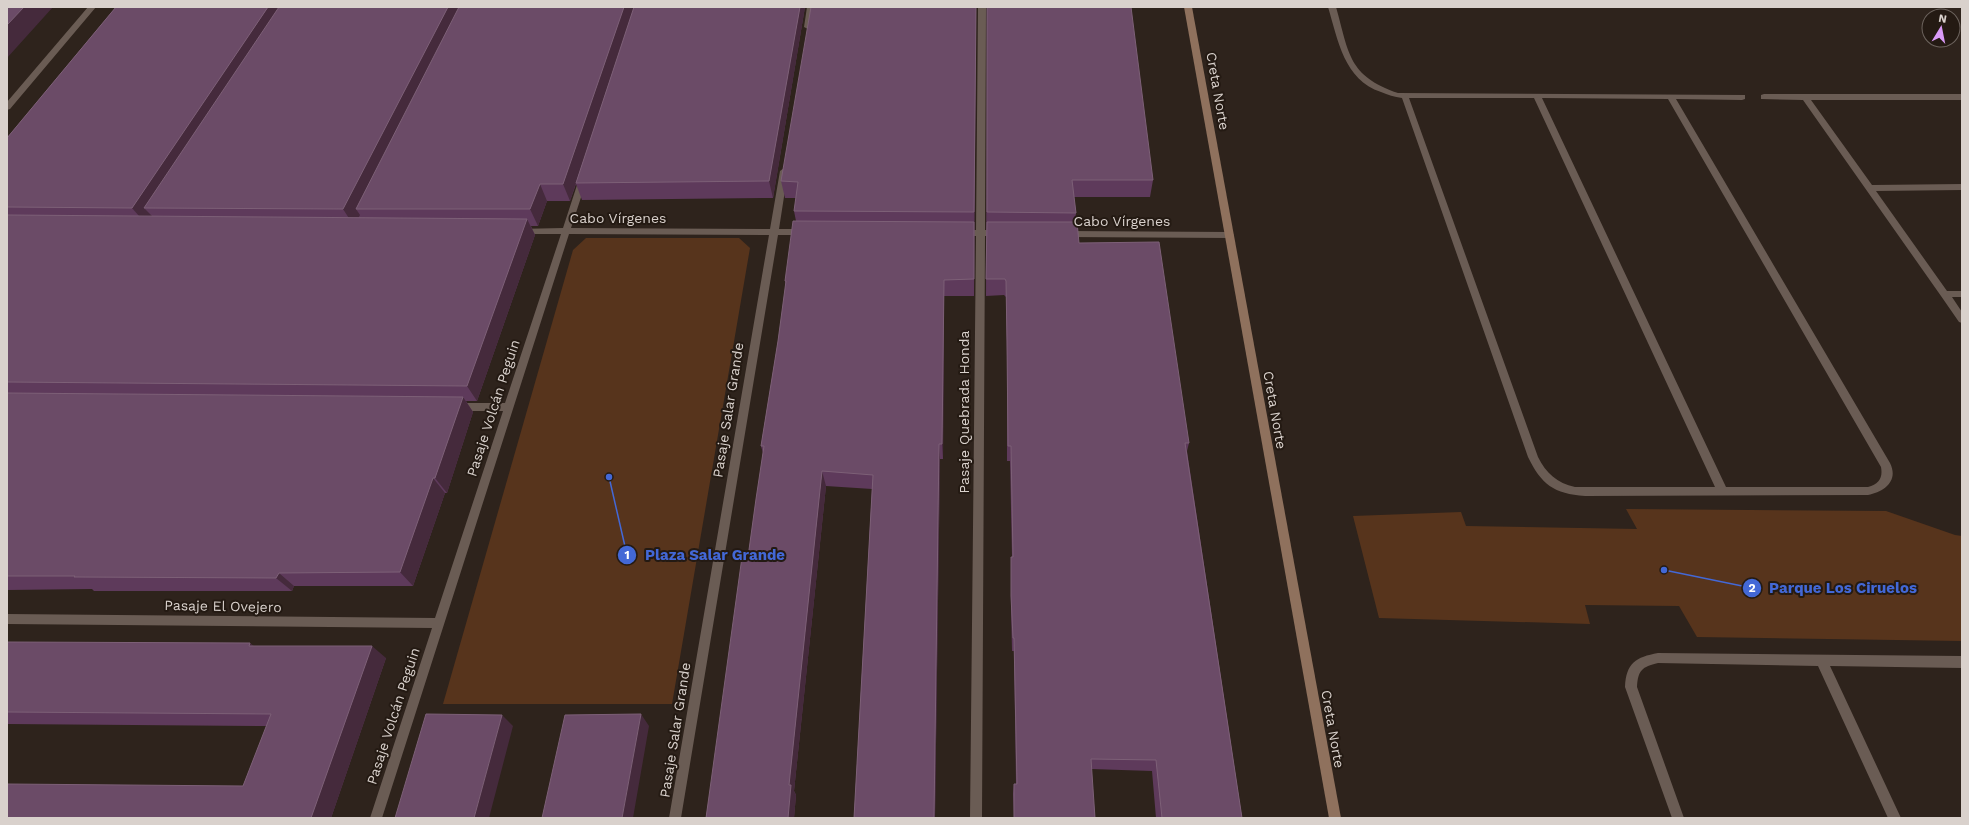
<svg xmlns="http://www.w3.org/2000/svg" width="1969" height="825" font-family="'Work Sans',sans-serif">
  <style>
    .green { fill: #57341c }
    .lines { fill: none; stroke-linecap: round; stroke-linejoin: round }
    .street { fill: #6a5c54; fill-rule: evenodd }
    .secondary { fill: #8f715d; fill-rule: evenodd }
    .wall { fill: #5e3a5b }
    .shaded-wall { fill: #452a3c }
    .building { fill: #6b4b67; stroke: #7d6077 }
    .labels { text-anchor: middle; stroke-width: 4; stroke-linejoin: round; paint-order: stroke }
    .street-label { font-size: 14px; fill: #d9d1cc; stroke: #241a13 }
    .leader { fill: none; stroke: #4368d6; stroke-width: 1.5 }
    .callout-dot { fill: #4368d6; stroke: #241a13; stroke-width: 1.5 }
    .mark-label { font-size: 12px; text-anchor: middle; font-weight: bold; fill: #fff }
    .callout-label { font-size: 15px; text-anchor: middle; font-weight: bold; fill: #4368d6; stroke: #241a13; stroke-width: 4; stroke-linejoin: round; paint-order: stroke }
  </style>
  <rect width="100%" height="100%" fill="#2e231c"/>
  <!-- green -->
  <path class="green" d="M 586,238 L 739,238 L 750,248 L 672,704 L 443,704 L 573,250 Z
    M 1626,509 L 1886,511 L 1955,535 L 1962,536 L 1962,641 L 1697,637 L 1679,606 L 1585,605 L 1590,624 L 1379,618 L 1353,516 L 1461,512 L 1466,526 L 1637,529 Z"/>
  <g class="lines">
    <!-- street -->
    <path class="street" d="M 88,7 L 96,7 L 10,109 L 7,110 L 7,102 Z
      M 807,7 L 815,7 L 812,27 L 808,29 L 804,27 Z
      M 978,7 L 986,7 L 985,230 L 1000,230 L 1004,233 L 1000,236 L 985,236 L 982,818 L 970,818 L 976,236 L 962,236 L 958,233 L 962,230 L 976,230 Z
      M 1328,7 L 1336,7 C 1349,53 1348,76 1398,93 L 1745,95 L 1745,99 L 1742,100 L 1676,99 L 1890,463 C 1899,481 1884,492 1868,495 L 1585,496 C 1554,494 1541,484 1528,457 L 1402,98 C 1394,97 1388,95 1381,92 C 1344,80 1338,40 1328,7 ZM 1409,98 L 1534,98 L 1715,487 L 1575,487 C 1557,483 1546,473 1538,457 ZM 1542,98 L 1668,99 L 1881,467 C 1883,478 1879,484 1868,487 L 1726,487 Z
      M 1764,94 L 1962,94 L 1962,100 L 1811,100 L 1872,185 L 1962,184 L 1962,190 L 1876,191 L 1947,291 L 1962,291 L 1962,297 L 1952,297 L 1962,312 L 1962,323 L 1959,322 L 1941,296 L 1803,100 L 1761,99 L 1761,95 Z
      M 784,168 L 788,171 L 779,229 L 804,229 L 808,232 L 804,235 L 778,235 L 681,818 L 669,818 L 769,235 L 569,234 L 382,818 L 370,818 L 432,628 L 7,624 L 7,614 L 435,618 L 503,411 L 457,411 L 453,410 L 452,407 L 453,404 L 457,403 L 505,403 L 561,234 L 520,234 L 517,233 L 516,231 L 517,229 L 563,228 L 579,179 L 583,176 L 587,179 L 571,228 L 770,229 L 780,171 Z
      M 1066,231 L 1230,232 L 1234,235 L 1230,238 L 1066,237 L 1062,234 Z
      M 1658,653 L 1962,656 L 1962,668 L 1830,666 L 1901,818 L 1888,818 L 1818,666 L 1658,663 C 1642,667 1638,670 1637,687 L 1684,818 L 1672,818 L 1625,687 C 1626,663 1636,657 1658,653 Z"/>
    <!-- secondary -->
    <path class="secondary" d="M 1184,7 L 1192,7 L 1341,818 L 1329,818 Z"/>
  </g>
  <!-- wall -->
  <path class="wall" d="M 116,7 L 805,7 L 773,198 L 582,200 L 576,184 L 570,201 L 547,201 L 538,226 L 531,226 L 535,235 L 477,401 L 466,401 L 473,412 L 447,493 L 445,493 L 413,586 L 294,586 L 292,591 L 94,591 L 92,589 L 7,590 L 7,138 Z
    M 976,7 L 974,296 L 944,296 L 943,459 L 940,459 L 935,818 L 854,818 L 872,489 L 826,486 L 794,791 L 796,795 L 794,818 L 706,818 L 748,557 L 763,453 L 761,446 L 778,341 L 786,285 L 785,281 L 796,221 L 794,211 L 796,198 L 785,198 L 781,181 Z
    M 987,7 L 1153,180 L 1150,197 L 1074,197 L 1076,213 L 1075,222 L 1079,243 L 1189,443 L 1187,451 L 1242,818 L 1156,818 L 1152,771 L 1091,769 L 1095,818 L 1014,818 L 1013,794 L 1014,784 L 1016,784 L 1014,651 L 1012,651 L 1011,610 L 1011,557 L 1012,557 L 1010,461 L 1007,461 L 1007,357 L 1006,297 L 1004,295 L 986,296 Z
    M 7,642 L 254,646 L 386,658 L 331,818 L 7,818 L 243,786 L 267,726 L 7,724 Z"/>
  <!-- shaded-wall -->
  <path class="shaded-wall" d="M 24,7 L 53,7 L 7,58 L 7,25 Z
    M 268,7 L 290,7 L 144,208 L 152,216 L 146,224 L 132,208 Z
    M 448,7 L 464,7 L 356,209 L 360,215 L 354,226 L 343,209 Z
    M 624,7 L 634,7 L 570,201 L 563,184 Z
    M 800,7 L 805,7 L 773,198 L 769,181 Z
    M 540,184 L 547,201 L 538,226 L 530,209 Z
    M 527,219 L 535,235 L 477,401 L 467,386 Z
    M 944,280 L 944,296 L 943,459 L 942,444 Z
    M 463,397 L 473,412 L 447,493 L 435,478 Z
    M 939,444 L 940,459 L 935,818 L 934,818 Z
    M 822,471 L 826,486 L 794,791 L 796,795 L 794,818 L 788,818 L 789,785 Z
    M 433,478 L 445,493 L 413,586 L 400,572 Z
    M 279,573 L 294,586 L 292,591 L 276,578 Z
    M 250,643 L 267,656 L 249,646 Z
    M 372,646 L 386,658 L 331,818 L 311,818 Z
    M 641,714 L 649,726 L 633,818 L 622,818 Z
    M 502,715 L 513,726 L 489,818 L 474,818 Z"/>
  <!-- building -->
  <path class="building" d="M 7,7 L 24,7 L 7,25 Z
    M 116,7 L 268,7 L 132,208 L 7,207 L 7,138 Z
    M 279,7 L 448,7 L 343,209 L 144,208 Z
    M 459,7 L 624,7 L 563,184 L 540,184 L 530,209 L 356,209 Z
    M 634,7 L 800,7 L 769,181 L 576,183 Z
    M 811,7 L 976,7 L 974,212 L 794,211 L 798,182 L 781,181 Z
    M 987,7 L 1131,7 L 1153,180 L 1072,180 L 1076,213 L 987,212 Z
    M 7,215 L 527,219 L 467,386 L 7,382 Z
    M 793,221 L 974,222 L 974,279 L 944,280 L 942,444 L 939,444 L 934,818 L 854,818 L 873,475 L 822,471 L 789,785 L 791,785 L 788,818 L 706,818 L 742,557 L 748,557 L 756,499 L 764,446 L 761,446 L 778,341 L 786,281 L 785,281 Z
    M 987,222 L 1077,222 L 1079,243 L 1159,242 L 1189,443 L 1185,443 L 1242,818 L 1162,818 L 1156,760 L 1091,759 L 1095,818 L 1014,818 L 1014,784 L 1017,784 L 1014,638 L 1013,638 L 1011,596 L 1011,557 L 1013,557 L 1011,446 L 1008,446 L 1007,341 L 1006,281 L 1005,279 L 986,279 Z
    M 7,393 L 463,397 L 435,478 L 433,478 L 400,572 L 279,573 L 276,578 L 74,577 L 75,576 L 7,576 Z
    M 7,642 L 250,643 L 249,646 L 372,646 L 311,818 L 7,818 L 7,784 L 243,786 L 271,714 L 7,712 Z
    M 426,714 L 502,715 L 474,818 L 395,818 Z
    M 641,714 L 622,818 L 542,818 L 565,715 Z"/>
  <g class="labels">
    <!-- street labels -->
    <g class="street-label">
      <text transform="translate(1218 91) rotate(80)" y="5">Creta Norte</text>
      <text x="618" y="223">Cabo Vírgenes</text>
      <text x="1122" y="226">Cabo Vírgenes</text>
      <text transform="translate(493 408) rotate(-72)" y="5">Pasaje Volcán Peguin</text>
      <text transform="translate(728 410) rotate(-81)" y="5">Pasaje Salar Grande</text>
      <text transform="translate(1275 410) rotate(80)" y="5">Creta Norte</text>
      <text transform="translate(964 412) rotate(-90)" y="5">Pasaje Quebrada Honda</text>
      <text transform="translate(223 606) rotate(1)" y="5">Pasaje El Ovejero</text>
      <text transform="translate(393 716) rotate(-72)" y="5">Pasaje Volcán Peguin</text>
      <text transform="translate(1333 729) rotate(80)" y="5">Creta Norte</text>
      <text transform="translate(675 730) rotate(-81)" y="5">Pasaje Salar Grande</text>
    </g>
  </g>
  <!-- callouts -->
  <path class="leader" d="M609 477L627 555M1664 570L1752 588"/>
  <g class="callout-dot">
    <circle cx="609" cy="477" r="4"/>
    <circle cx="1664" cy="570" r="4"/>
    <circle cx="627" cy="555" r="10"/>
    <circle cx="1752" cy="588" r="10"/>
  </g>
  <g class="mark-label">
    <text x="627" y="559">1</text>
    <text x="1752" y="592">2</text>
  </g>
  <g class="callout-label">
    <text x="715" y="560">Plaza Salar Grande</text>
    <text x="1843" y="593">Parque Los Ciruelos</text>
  </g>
  <!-- border -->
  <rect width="1969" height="825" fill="none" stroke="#d9d1cc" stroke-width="16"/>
  <!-- north arrow -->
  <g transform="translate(1941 28) rotate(10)"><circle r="19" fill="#241a13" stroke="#6c635d"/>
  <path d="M0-3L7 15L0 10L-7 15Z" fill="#d99af7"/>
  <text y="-6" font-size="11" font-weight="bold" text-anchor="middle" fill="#d9d1cc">N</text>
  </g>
</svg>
